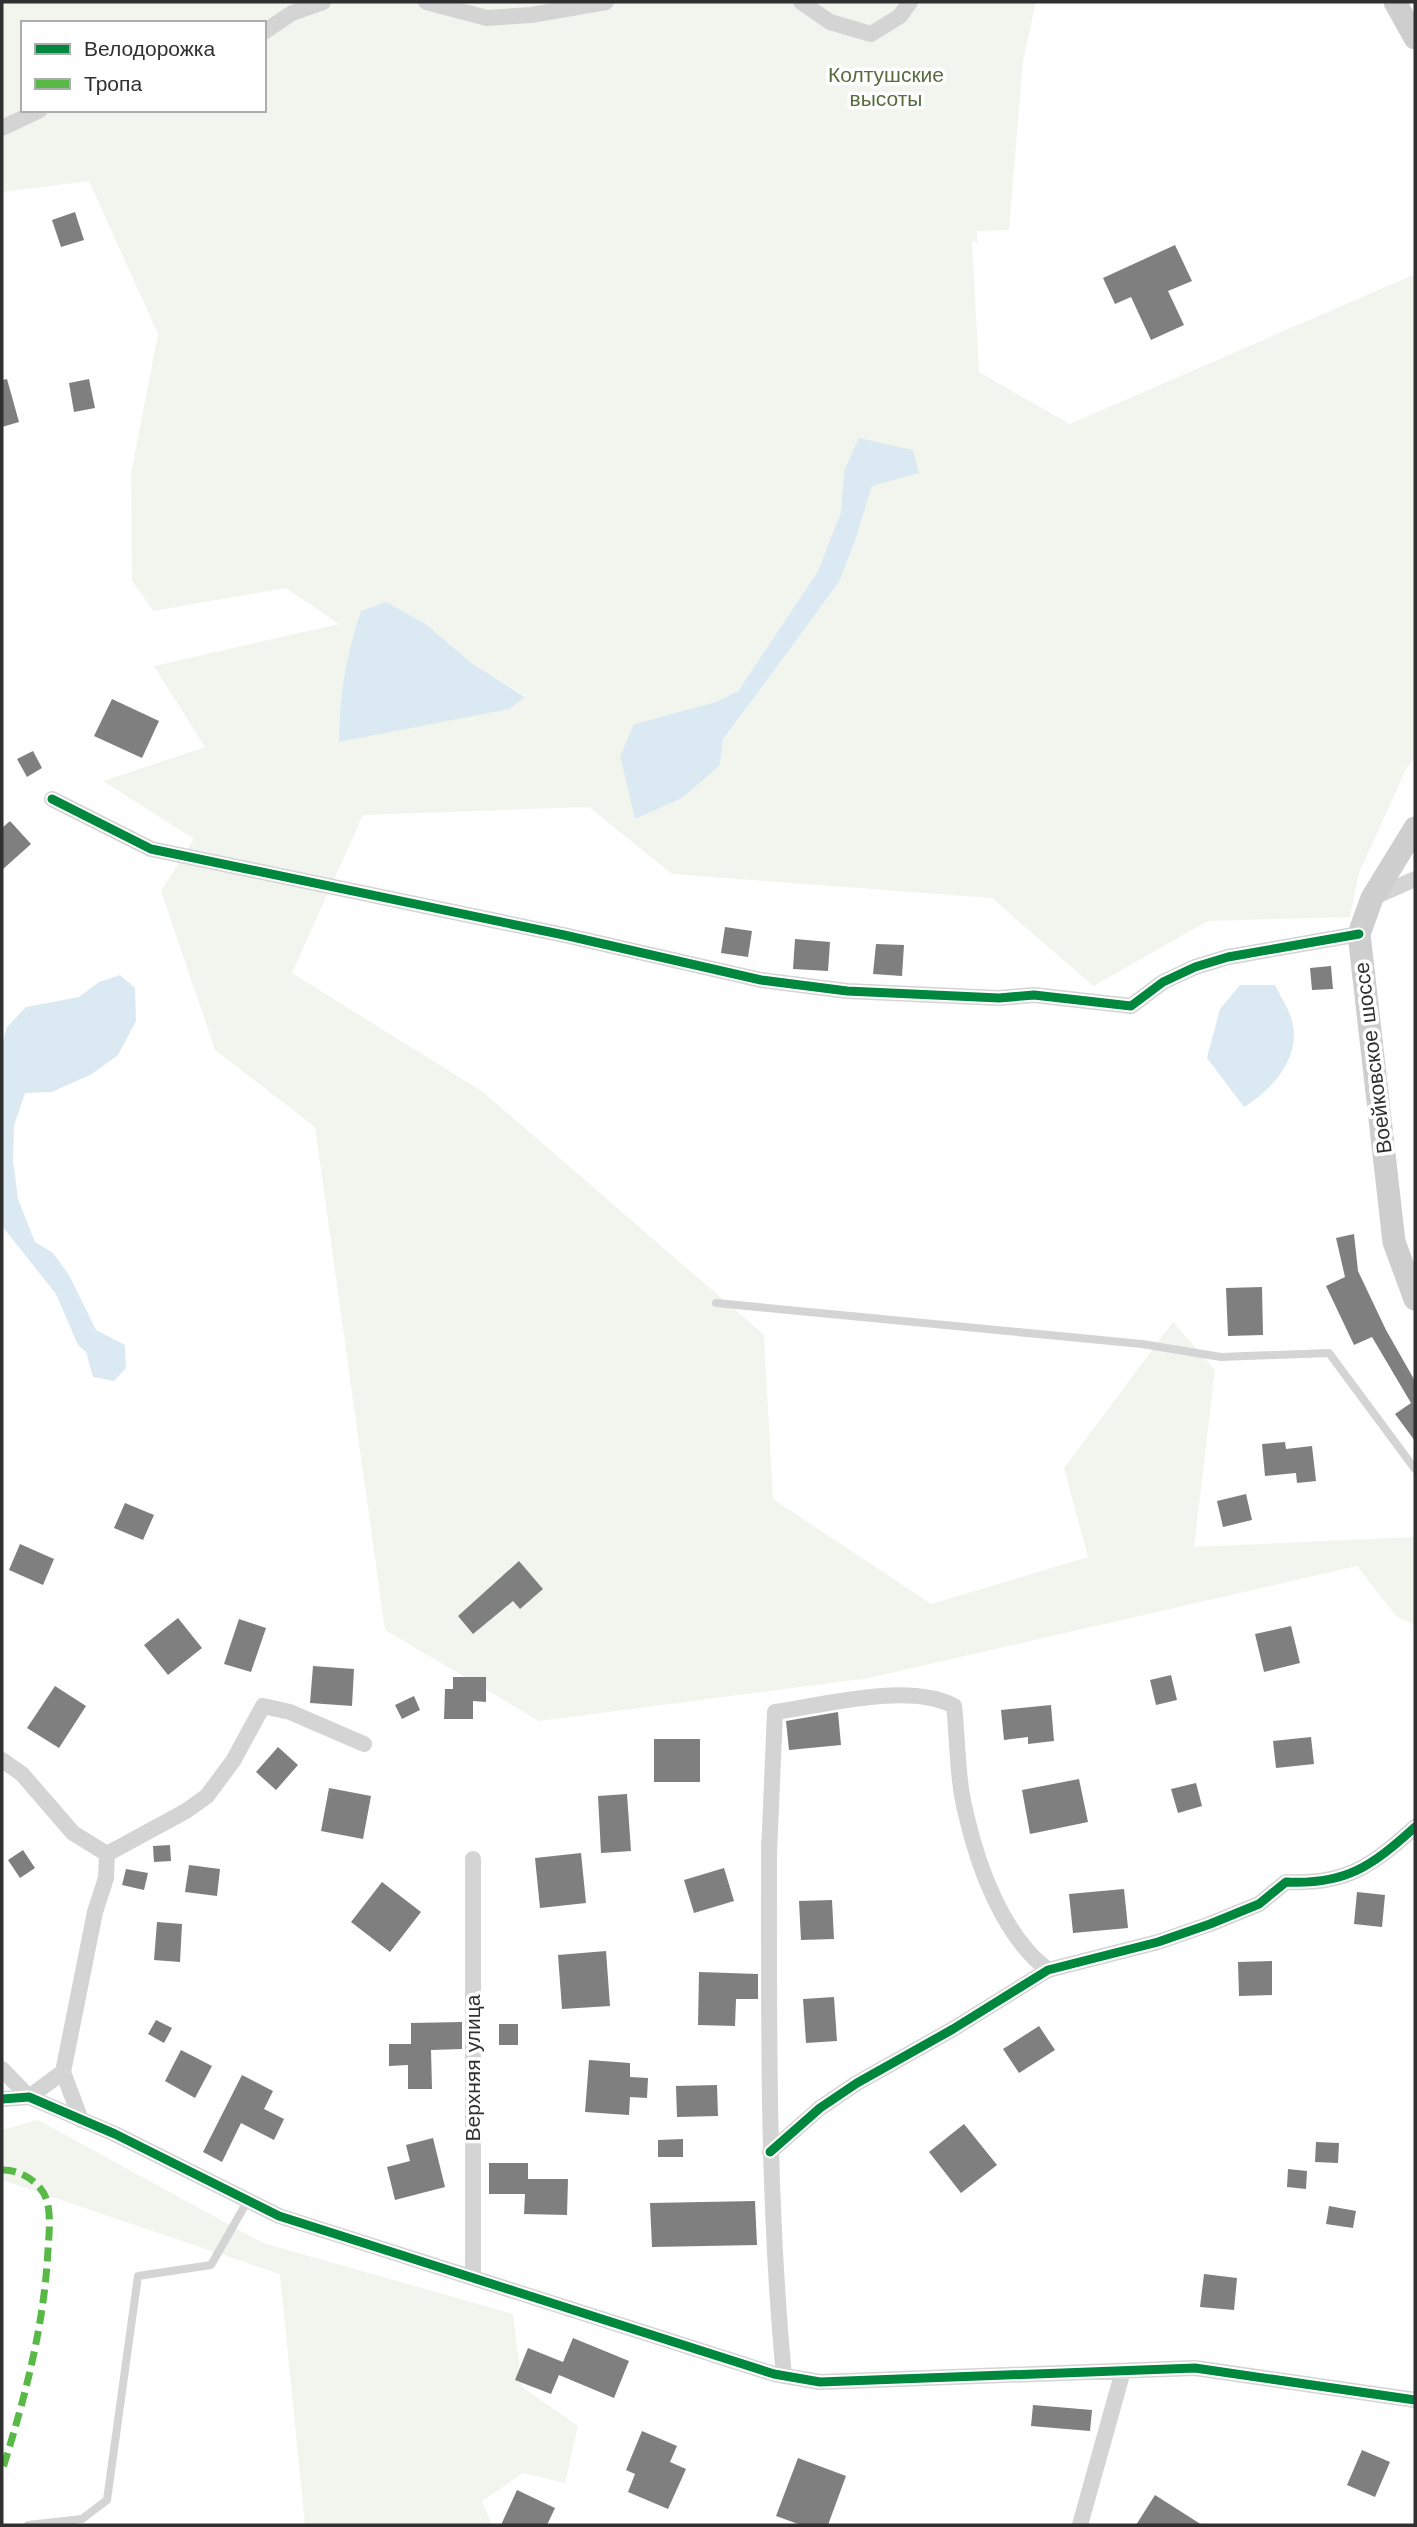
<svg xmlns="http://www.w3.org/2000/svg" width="1417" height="2527" font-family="'Work Sans',sans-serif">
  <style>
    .green { fill: #f2f5ed; fill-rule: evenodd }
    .water { fill: #dbeaf2 }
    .building { fill: #7f7f7f }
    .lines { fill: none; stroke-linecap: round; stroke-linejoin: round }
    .lane { stroke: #d4d4d4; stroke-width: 8 }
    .street { stroke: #d4d4d4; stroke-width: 16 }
    .secondary { stroke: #cecece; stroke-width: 23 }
    .quiet { stroke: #58b947; stroke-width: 7; stroke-dasharray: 14 7; stroke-linecap: butt }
    .cycleway-casing { stroke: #fff; stroke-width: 13 }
    .cycleway { stroke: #00873e; stroke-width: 9 }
    .labels { text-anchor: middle; stroke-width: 7; stroke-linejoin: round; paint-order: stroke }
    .park-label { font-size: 21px; fill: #556c3d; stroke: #fff }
    .street-label { font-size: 21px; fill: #303030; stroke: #fff }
  </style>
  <rect width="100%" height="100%" fill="#fff"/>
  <!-- green -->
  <path class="green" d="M 2,2 L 1036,2 L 1023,61 L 1009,230 L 977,231 L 977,243 L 972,241 L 979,372 L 1070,424 L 1415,274 L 1415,758 L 1407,767 L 1359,873 L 1350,917 L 1208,921 L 1093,986 L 992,898 L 672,874 L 589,807 L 363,815 L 292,973 L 483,1092 L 764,1335 L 773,1499 L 931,1604 L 1088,1557 L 1064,1468 L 1173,1322 L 1215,1370 L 1194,1547 L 1415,1537 L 1415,1625 L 1397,1617 L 1357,1566 L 869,1678 L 539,1721 L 385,1630 L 315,1127 L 215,1050 L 161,891 L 194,839 L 103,781 L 205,747 L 154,666 L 339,624 L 286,588 L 153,611 L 132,580 L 131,474 L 158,334 L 89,181 L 2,192 ZM 23,23 L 264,23 L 264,110 L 23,110 ZM 844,471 L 872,486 L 855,541 L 839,582 L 723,741 L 720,765 L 634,724 L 716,702 L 738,691 L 818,571 L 841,512 ZM 386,602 L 426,624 L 470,662 L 525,696 L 339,742 C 339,696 346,655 361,611 Z
    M 38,2120 L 263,2243 L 513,2314 L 522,2387 L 578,2426 L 565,2483 L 523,2473 L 482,2501 L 492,2525 L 305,2525 L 280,2274 L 2,2180 L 2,2130 Z"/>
  <!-- water -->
  <path class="water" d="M 859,438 L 913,450 L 919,473 L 872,486 L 855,541 L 839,582 L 723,740 L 720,765 L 682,798 L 635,819 L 620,756 L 634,724 L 716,702 L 738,691 L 818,571 L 841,512 L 844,471 Z
    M 386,602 L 426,624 L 470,662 L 525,697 L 509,709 L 339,742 C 339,696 346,654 361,611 Z
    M 120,975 L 135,988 L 136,1021 L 118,1055 L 92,1074 L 52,1092 L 25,1093 L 14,1126 L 13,1160 L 18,1199 L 35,1242 L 53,1253 L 69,1275 L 96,1330 L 125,1345 L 126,1368 L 114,1381 L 93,1377 L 86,1352 L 78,1345 L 56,1294 L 2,1226 L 2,1045 L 7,1027 L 26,1007 L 79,997 L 99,982 Z
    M 1240,985 L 1275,985 C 1280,996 1289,1009 1292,1021 C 1302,1057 1272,1090 1244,1107 L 1207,1058 L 1220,1009 Z"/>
  <!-- building -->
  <path class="building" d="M 75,212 L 84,240 L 61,247 L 52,220 Z
    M 1175,245 L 1192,281 L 1168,291 L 1184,325 L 1151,340 L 1131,297 L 1115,304 L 1103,278 Z
    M 7,379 L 19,422 L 2,427 L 2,380 Z
    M 89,379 L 95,408 L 74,412 L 69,383 Z
    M 112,699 L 159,721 L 142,758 L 94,736 Z
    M 33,751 L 42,768 L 27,777 L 17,759 Z
    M 10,821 L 31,844 L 2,870 L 2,828 Z
    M 725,927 L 752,931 L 748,957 L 721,953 Z
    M 795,939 L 830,942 L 828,971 L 793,969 Z
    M 876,944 L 904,945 L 902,976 L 873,974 Z
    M 1331,966 L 1333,989 L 1312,990 L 1310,968 Z
    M 1354,1234 L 1358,1271 L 1386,1330 L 1415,1381 L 1415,1441 L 1395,1414 L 1411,1403 L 1372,1337 L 1354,1345 L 1326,1286 L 1345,1277 L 1336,1238 Z
    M 1262,1287 L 1263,1335 L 1228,1336 L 1226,1288 Z
    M 1285,1442 L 1286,1449 L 1312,1446 L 1316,1481 L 1297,1483 L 1296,1473 L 1265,1476 L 1262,1444 Z
    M 1246,1494 L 1252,1520 L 1223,1527 L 1217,1501 Z
    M 125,1503 L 154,1515 L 143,1540 L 114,1528 Z
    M 20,1544 L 54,1559 L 43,1585 L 9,1570 Z
    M 519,1561 L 543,1589 L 520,1609 L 513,1601 L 473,1634 L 458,1616 Z
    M 178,1618 L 202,1648 L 168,1675 L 144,1645 Z
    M 239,1619 L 266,1628 L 251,1672 L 224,1664 Z
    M 1291,1626 L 1300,1663 L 1264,1672 L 1255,1634 Z
    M 313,1666 L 354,1669 L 352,1706 L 310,1703 Z
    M 1171,1675 L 1177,1700 L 1156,1705 L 1150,1680 Z
    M 453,1677 L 486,1677 L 486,1702 L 473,1701 L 473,1719 L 444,1719 L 445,1689 L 453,1689 Z
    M 55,1686 L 86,1706 L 59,1748 L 27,1728 Z
    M 414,1696 L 420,1710 L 402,1719 L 395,1705 Z
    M 1051,1705 L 1054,1741 L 1028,1744 L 1028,1737 L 1004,1740 L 1001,1710 Z
    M 838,1712 L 841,1745 L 789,1750 L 786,1721 Z
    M 1311,1737 L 1314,1764 L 1276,1768 L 1273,1741 Z
    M 654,1739 L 700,1739 L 700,1782 L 654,1782 Z
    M 278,1747 L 298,1765 L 276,1790 L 256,1772 Z
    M 1079,1779 L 1088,1822 L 1030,1834 L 1022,1790 Z
    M 1196,1783 L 1202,1806 L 1178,1813 L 1171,1789 Z
    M 329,1788 L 371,1796 L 363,1839 L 321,1831 Z
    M 627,1794 L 631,1851 L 601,1853 L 598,1796 Z
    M 170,1845 L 171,1861 L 154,1862 L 153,1846 Z
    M 23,1850 L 35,1868 L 20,1878 L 8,1860 Z
    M 581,1853 L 586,1903 L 540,1908 L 535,1858 Z
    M 189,1865 L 220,1869 L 217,1896 L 185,1892 Z
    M 724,1868 L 734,1901 L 694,1913 L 684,1880 Z
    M 126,1869 L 148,1873 L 144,1890 L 122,1885 Z
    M 382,1882 L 421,1912 L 390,1952 L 351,1922 Z
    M 1124,1889 L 1128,1928 L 1073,1933 L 1069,1894 Z
    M 1357,1892 L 1385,1895 L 1382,1927 L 1354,1924 Z
    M 832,1900 L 834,1939 L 801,1940 L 799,1901 Z
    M 157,1922 L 182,1924 L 180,1962 L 154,1960 Z
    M 606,1951 L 610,2006 L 562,2009 L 558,1955 Z
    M 1272,1961 L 1272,1995 L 1239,1996 L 1238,1962 Z
    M 699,1972 L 758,1974 L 758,1999 L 736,1999 L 735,2026 L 698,2025 Z
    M 834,1997 L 837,2041 L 806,2043 L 803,1999 Z
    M 156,2020 L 172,2028 L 164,2043 L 148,2034 Z
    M 462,2022 L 462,2049 L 431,2050 L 432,2089 L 408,2089 L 408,2065 L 389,2066 L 389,2044 L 411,2044 L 411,2023 Z
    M 499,2024 L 518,2024 L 518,2045 L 499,2045 Z
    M 1039,2026 L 1055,2050 L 1019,2073 L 1003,2049 Z
    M 181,2050 L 212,2066 L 195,2098 L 165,2081 Z
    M 589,2060 L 630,2063 L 630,2077 L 648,2078 L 647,2098 L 630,2097 L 629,2115 L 585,2112 Z
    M 242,2075 L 273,2091 L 264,2109 L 284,2119 L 274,2140 L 241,2123 L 222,2162 L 203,2152 Z
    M 717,2085 L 718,2116 L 677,2117 L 676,2086 Z
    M 964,2124 L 997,2165 L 961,2193 L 929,2152 Z
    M 433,2138 L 445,2187 L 395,2200 L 387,2167 L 410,2161 L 406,2145 Z
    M 683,2139 L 683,2157 L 658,2157 L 658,2140 Z
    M 1316,2142 L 1339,2143 L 1338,2163 L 1315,2162 Z
    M 489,2163 L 528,2163 L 528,2179 L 568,2179 L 567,2215 L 524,2214 L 525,2194 L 489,2194 Z
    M 1288,2169 L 1307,2171 L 1306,2189 L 1287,2187 Z
    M 755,2201 L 757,2245 L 652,2247 L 650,2203 Z
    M 1329,2206 L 1356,2211 L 1353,2228 L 1326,2224 Z
    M 1204,2274 L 1237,2278 L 1234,2310 L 1200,2307 Z
    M 573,2338 L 629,2361 L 614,2398 L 559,2375 L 551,2394 L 515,2380 L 528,2348 L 563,2362 Z
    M 1033,2405 L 1092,2410 L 1090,2431 L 1031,2426 Z
    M 642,2431 L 677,2446 L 670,2462 L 686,2469 L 668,2509 L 628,2492 L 635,2474 L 626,2470 Z
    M 1362,2450 L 1390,2462 L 1375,2497 L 1347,2485 Z
    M 798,2458 L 846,2476 L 828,2525 L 801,2525 L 776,2516 Z
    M 517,2490 L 555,2508 L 547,2525 L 501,2525 Z
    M 1155,2495 L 1202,2525 L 1136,2525 Z"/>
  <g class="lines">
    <!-- lane -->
    <path class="lane" d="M 716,1303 L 1142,1344 L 1221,1357 L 1329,1353 L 1415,1469
      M 28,2525 L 82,2519 L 107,2500 L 138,2276 L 211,2265 L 248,2200"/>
    <!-- street -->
    <path class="street" d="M 426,2 L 487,18 L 531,15 L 606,2
      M 801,2 L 830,22 L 871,34 L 900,16 L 910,2
      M 264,32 L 292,13 L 323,2
      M 2,128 L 40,110
      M 52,799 L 151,849 L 564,935 L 761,980 L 847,991 L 999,998 L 1034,995 L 1131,1006 L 1163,982 L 1195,967 L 1228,957 L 1359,934
      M 1372,898 L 1415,879
      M 2,1760 L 22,1774 L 73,1833 L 107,1854
      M 769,1843 C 769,2021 767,2198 784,2376
      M 769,1853 L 775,1712 C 825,1705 908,1682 954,1706 C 958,1741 957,1780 966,1814 C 978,1867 1003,1936 1048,1970
      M 107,1854 L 186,1811 L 207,1796 L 233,1761 L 263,1706 L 290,1712 L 364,1744
      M 2,2069 L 29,2097
      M 29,2097 L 63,2072
      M 2,2099 L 29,2097 L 115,2134 L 279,2216 L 774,2374 L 820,2382 L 1195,2368 L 1415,2400
      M 81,2120 L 63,2072 L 95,1912 L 106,1878 L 107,1854
      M 770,2152 L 820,2108 L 857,2083 L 953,2029 L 1048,1970 L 1158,1942 L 1210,1924 L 1259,1904 L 1286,1882 C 1346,1885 1372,1866 1415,1827
      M 473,2278 L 473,1859
      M 1080,2525 L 1123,2371"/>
    <!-- secondary -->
    <path class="secondary" d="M 1395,2 L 1415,38
      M 1415,828 L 1372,898 L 1359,934 L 1394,1242 L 1415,1299"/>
    <!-- quiet -->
    <path class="quiet" d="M 2,2170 C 20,2169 42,2183 47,2201 C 51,2215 49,2235 48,2250 C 44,2326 25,2398 2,2471"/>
    <defs>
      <path id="cycleway" d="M 52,799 L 151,849 L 564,935 L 761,980 L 847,991 L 999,998 L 1034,995 L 1131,1006 L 1163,982 L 1195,967 L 1228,957 L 1359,934
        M 2,2099 L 29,2097 L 115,2134 L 279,2216 L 774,2374 L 820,2382 L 1195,2368 L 1415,2400
        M 770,2152 L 820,2108 L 857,2083 L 953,2029 L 1048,1970 L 1158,1942 L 1210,1924 L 1259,1904 L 1286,1882 C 1346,1885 1372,1866 1415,1827"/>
    </defs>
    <!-- cycleway casing -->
    <use href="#cycleway" class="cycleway-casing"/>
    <!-- cycleway -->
    <use href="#cycleway" class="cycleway"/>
  </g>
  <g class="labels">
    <!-- park labels -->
    <g class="park-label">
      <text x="886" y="82">Колтушские<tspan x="886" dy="24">высоты</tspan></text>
    </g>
    <!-- street labels -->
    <g class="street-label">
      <text transform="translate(1373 1058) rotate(-97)" y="7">Воейковское шоссе</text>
      <text transform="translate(473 2068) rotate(-90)" y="7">Верхняя улица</text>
    </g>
  </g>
  <!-- border -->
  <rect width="1417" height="2527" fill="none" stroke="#303030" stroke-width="7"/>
  <!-- legend -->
  <rect x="21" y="21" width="245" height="91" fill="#ffffff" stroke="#acacac" stroke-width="2"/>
  <rect x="35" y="44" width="35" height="10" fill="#00873e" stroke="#acacac" stroke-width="2"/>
  <text x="84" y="56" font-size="21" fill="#303030">Велодорожка</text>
  <rect x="35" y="79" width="35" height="10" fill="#58b947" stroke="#acacac" stroke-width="2"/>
  <text x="84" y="91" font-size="21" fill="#303030">Тропа</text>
</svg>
